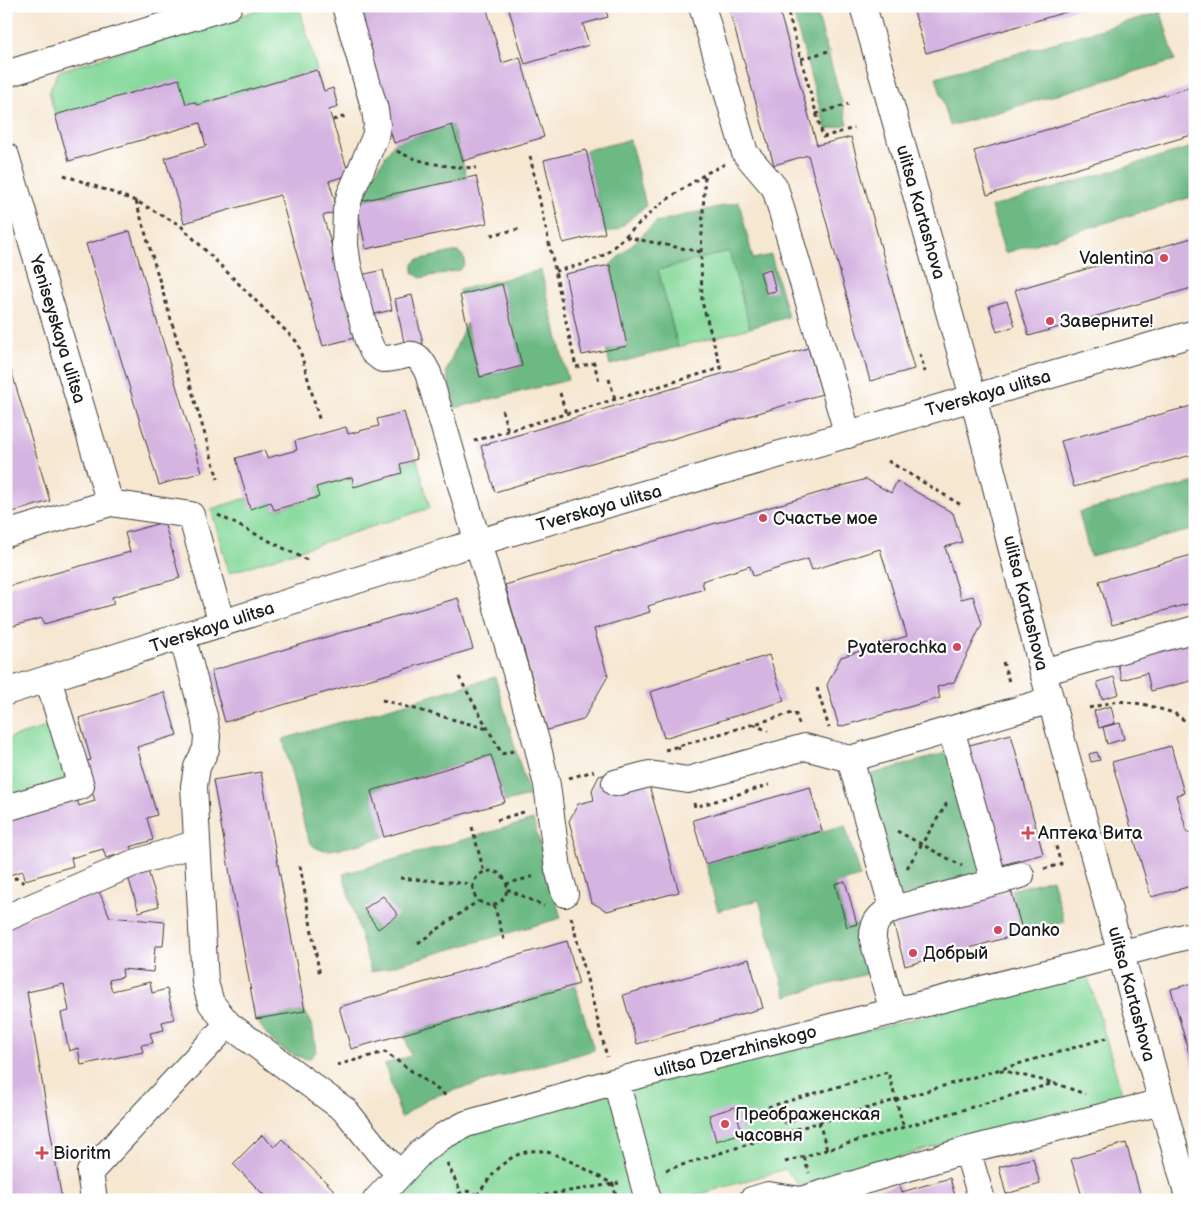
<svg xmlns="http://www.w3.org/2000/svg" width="1201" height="1206" font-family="'Balsamiq Sans',sans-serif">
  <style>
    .green { fill: #86d99b; stroke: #517a5c }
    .forest { fill: #6cb983; stroke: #446a50 }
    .building { fill: #d5b4e1 }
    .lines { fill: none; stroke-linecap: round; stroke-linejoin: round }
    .minor-casing { stroke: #3d3a37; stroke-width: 28 }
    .path { stroke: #3d3a37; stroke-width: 3; stroke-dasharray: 4 4; stroke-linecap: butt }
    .minor { stroke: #fff; stroke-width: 26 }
    .tree { fill: #929c86 }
    .poi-dot { fill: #d1495b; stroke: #fff; stroke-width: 2 }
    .labels { text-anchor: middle; stroke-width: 4.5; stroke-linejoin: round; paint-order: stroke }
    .street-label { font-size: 18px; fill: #1c1c1c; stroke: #fff }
    .poi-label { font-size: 18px; fill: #1c1c1c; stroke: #fff; text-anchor: start }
  </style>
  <rect width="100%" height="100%" fill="#fff"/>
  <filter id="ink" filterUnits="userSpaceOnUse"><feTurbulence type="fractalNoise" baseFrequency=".02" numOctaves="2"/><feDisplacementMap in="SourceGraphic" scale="10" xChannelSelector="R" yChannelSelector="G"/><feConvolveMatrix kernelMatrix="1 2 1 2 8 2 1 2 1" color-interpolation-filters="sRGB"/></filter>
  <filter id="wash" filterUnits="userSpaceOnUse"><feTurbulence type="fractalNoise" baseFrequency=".0096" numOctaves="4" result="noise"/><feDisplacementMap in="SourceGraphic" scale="20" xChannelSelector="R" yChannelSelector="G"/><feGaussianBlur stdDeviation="1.12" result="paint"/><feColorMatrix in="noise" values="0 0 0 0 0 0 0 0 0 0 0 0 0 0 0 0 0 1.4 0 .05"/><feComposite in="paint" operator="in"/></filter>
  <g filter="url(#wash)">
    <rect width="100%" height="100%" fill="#f6e7d1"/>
    <!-- green -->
    <path class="green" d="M 272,6 L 299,6 L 317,70 L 197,105 L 195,102 L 186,104 L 55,115 L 49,92 L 59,71 Z
      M 730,251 L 750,328 L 678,347 L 658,270 Z
      M 417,459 L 430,508 L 229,573 L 211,509 L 247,498 L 250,508 L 271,502 L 274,510 L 319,497 L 316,487 L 352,477 L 355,487 L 402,473 L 400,464 Z
      M 53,725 L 70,780 L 13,798 L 6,775 L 6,739 Z
      M 1087,973 L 1124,1101 L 964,1138 L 799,1186 L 786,1169 L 690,1197 L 690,1200 L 391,1200 L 428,1159 L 476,1131 L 620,1091 L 783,1053 Z"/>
    <!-- forest -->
    <path class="forest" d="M 791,6 L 815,6 L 848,124 L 826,130 Z
      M 1161,12 L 1175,60 L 950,126 L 936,77 Z
      M 452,125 L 467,178 L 356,202 L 394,143 Z
      M 630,140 L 646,206 L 617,230 L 605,233 L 586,150 Z
      M 1195,146 L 1195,196 L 1005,253 L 991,207 Z
      M 739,202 L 753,259 L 771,255 L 788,317 L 750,328 L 729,251 L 658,270 L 678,347 L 610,365 L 606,350 L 626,346 L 610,265 L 656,222 Z
      M 453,252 L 459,252 L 465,259 L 464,265 L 460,270 L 420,278 L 413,272 L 413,264 L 417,260 Z
      M 541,270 L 568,380 L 455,408 L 446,372 L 466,323 L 480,377 L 522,366 L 502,285 L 460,295 L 459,290 Z
      M 1195,482 L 1195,529 L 1090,556 L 1079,512 Z
      M 495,677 L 529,796 L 505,802 L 491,755 L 371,791 L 384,837 C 370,841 329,855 317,848 C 310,845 308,838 306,832 L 283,739 Z
      M 950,752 L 984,873 L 899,897 L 865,776 Z
      M 533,820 L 561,918 L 371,972 L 343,874 Z
      M 845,825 L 860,877 L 835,884 L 847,927 L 857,924 L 870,973 L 786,996 L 759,900 L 718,911 L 705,864 Z
      M 1052,879 L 1064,922 L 1023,933 L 1011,890 Z
      M 575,985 L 594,1050 L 428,1098 L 401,1118 L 385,1064 L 411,1056 L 404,1034 Z
      M 305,1011 L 313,1029 L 316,1052 L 309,1059 C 282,1055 270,1041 256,1019 Z"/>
    <g id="blocks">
      <!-- building -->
      <path class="building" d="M 389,6 L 486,6 L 502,63 L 520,57 L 544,137 L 463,161 L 452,125 L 394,143 L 356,16 Z
        M 508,6 L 604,6 L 608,17 L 583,24 L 589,45 L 525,64 Z
        M 728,6 L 778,6 L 817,145 L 851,137 L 914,369 L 870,381 L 808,155 L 774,165 Z
        M 920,6 L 1083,6 L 1083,7 L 926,53 L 913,8 Z
        M 317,70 L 324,91 L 333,88 L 338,107 L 329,110 L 349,175 L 329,181 L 338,211 L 323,216 L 358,337 L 323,346 L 280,195 L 184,223 L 165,158 L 206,146 L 200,123 L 69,161 L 55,115 L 179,79 L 186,104 L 195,102 L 197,105 Z
        M 1195,86 L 1195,134 L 987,195 L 974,151 Z
        M 586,150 L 605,233 L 563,243 L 544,160 Z
        M 476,176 L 487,223 L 366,249 L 356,202 Z
        M 130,231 L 202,472 L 159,485 L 86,244 Z
        M 1195,237 L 1195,287 L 1029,336 L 1015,290 Z
        M 610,265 L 627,346 L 582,355 L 565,274 Z
        M 770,269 L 776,291 L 766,293 L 760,272 Z
        M 383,270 L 392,310 L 366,316 L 357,276 Z
        M 502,284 L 522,366 L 480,377 L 460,295 Z
        M 412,295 L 423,344 L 405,347 L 395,299 Z
        M 1007,301 L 1015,326 L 997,332 L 989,306 Z
        M 808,348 L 822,394 L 495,492 L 481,446 Z
        M 6,353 L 50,501 L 13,512 L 6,487 Z
        M 1195,405 L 1195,454 L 1074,487 L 1061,441 Z
        M 404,412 L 417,459 L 400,464 L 402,473 L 354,487 L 352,477 L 316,487 L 319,497 L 274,510 L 271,502 L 250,509 L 236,458 L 264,450 L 267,458 L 297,450 L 295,441 L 346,427 L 348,434 L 379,426 L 377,419 Z
        M 866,479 L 891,493 L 897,481 L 953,513 L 962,542 L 945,547 L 961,599 L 973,596 L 982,624 L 954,682 L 937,687 L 940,698 L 839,727 L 827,685 L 841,657 L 907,636 L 880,549 L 812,570 L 808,559 L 753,576 L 750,566 L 702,581 L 704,589 L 648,606 L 650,612 L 594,629 L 608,676 L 583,720 L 547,730 L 505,585 Z
        M 164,522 L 180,578 L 112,597 L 114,604 L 44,624 L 42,618 L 6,628 L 6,587 L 130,552 L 125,533 Z
        M 1195,554 L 1195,602 L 1112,625 L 1099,581 Z
        M 458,598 L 473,649 L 225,722 L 211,671 Z
        M 1195,638 L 1195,680 L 1151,691 L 1147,673 L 1122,680 L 1116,658 Z
        M 769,655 L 784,701 L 664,738 L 650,692 Z
        M 1114,677 L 1119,694 L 1102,699 L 1097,682 Z
        M 164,692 L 177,735 L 137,747 L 157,815 L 147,818 L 153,840 L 130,847 L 131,851 L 106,858 L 103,849 L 71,858 L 73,866 L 25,880 L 23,871 L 6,876 L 6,820 L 77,799 L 79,806 L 95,801 L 83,762 L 91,760 L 79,718 Z
        M 1111,706 L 1115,723 L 1099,728 L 1094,711 Z
        M 1120,723 L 1124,739 L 1107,744 L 1103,727 Z
        M 1011,734 L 1043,854 L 998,866 L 966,746 Z
        M 1171,746 L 1184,793 L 1176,795 L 1185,825 L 1187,833 L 1195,830 L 1195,885 L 1151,897 L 1112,762 Z
        M 1097,752 L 1100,760 L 1091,762 L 1089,754 Z
        M 491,755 L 505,802 L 384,837 L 371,791 Z
        M 261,772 L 305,1011 L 256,1019 L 213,780 Z
        M 612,773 L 649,785 L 679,892 L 607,911 L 591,902 L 569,821 L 578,804 L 594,800 L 592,790 L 599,776 Z
        M 810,787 L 822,831 L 705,864 L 693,820 Z
        M 148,871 L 159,906 L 139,912 L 128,877 Z
        M 845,881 L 857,924 L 847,927 L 835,884 Z
        M 98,889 L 110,917 L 165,922 L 163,946 L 155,946 L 153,972 L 122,969 L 123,977 L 109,980 L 112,991 L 150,982 L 152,993 L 167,989 L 174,1019 L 162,1022 L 164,1030 L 150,1033 L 153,1043 L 141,1045 L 143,1052 L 81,1065 L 78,1048 L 69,1051 L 61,1013 L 69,1011 L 64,984 L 27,992 L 62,1200 L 6,1200 L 6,927 Z
        M 1011,890 L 1023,933 L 905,966 L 893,922 Z
        M 383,896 L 398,915 L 378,929 L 364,909 Z
        M 567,941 L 579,984 L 351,1049 L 339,1007 Z
        M 749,959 L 763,1008 L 637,1044 L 623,995 Z
        M 1195,983 L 1195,1071 L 1194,1071 L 1171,989 Z
        M 735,1107 L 742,1133 L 716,1141 L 709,1115 Z
        M 262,1135 L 274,1147 L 282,1139 L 334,1190 L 324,1200 L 269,1200 L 233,1164 Z
        M 1126,1143 L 1142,1200 L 1083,1200 L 1071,1159 Z
        M 1033,1158 L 1040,1184 L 1006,1194 L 999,1167 Z
        M 950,1178 L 956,1200 L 869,1200 L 867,1193 L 899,1184 L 902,1192 Z"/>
    </g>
  </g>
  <g filter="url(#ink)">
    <use href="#blocks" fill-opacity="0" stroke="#3d3a37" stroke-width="1"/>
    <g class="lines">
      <defs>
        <path id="minor" d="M 345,6 L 375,110 L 377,125 L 375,137 L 350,195 L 346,210 L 345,245 L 348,266 L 368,341 L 373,352 L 382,359 C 408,359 414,343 428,373 L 537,744 L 547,785 L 558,869 L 565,894
          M 702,6 L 745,153 L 775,188 L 848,435
          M 863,6 L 973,397 L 1043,672 L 1189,1200
          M 6,74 L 229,6
          M 6,156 L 110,503
          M 6,534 L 110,503 L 191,515 L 222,624
          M 182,636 L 204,716 L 207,736 L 206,749 L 197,767 L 194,786 L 205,982 L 211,1003 L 228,1024 L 346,1111 L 378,1151 L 399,1174
          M 1043,672 L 1195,629
          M 6,692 L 455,549 L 1195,333
          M 951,729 L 994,882
          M 615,783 L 649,774 L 688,780 L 805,747 L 850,759
          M 6,808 L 81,786 L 48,679
          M 893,909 L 850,759 L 1051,700
          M 6,918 L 131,864 L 197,843
          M 893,1012 L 873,940 C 872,925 878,915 893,909 L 1021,875
          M 616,1081 L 648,1200
          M 967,1150 L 982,1200
          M 94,1200 L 90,1172 L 228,1024
          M 376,1200 L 421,1152 L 443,1136 L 466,1124 L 616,1081 L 1078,965 L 1195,934
          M 752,1200 L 768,1195 L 801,1200 L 967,1150 L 1162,1102"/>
      </defs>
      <!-- minor casing -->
      <use href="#minor" class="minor-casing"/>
      <!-- path -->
      <path class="path" d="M 786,6 L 823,137 L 854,128
        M 801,59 L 832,50
        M 816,114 L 848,104
        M 333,120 L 346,116
        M 397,151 C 421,164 449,167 476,168
        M 530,156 L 576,367 L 594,363 L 599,381
        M 64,175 L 136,201 L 180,225 L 298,343 L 320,422
        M 136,201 L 218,479
        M 491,235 L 519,229
        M 626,237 L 701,252
        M 555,271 L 581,265 L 606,254 L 659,205 L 705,174 L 725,164
        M 920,354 L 925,372
        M 609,379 L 615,399
        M 560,393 L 566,414
        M 502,410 L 508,431
        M 474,441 L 721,368 L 702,302 L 701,252 L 705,174
        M 888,461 L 961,505
        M 218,515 L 307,560
        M 1003,662 L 1010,685
        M 459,677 L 502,754 L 513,751
        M 817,688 L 829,728
        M 382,700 L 488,729
        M 1089,708 L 1117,701 L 1143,704 L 1174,713 L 1195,728
        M 753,724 L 768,731
        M 678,746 L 680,753
        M 665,750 L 795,712 L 799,724
        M 569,778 L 594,771
        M 694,803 L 695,807 L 769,785
        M 497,820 L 527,811
        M 472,827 L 484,872
        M 897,831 L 962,866
        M 300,866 L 320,976
        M 907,868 L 947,803
        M 1044,869 L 1061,864 L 1055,843
        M473 888a17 17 0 1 1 34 0a17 17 0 1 1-34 0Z
        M 400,878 L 473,884
        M 6,880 L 16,878 L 24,883
        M 506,884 L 535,876
        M 507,889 L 544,906
        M 494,905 L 505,943
        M 571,917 L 607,1057
        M 418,943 L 478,901
        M 337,1065 L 385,1052 L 448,1097
        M 1000,1070 L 1054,1083 L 1085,1094
        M 768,1107 L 888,1072 L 904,1128
        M 819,1122 L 827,1150
        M 804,1157 L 809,1173
        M 785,1162 L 1054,1083
        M 447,1163 L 461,1192
        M 666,1170 L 790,1131 L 1110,1037
        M 477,1195 C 485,1185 493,1173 502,1165 C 513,1155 528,1149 542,1151 C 559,1153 596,1175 613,1184 L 617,1200
        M 453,1200 C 461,1188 473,1189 481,1200
        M 513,1200 L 619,1183"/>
      <!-- minor -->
      <use href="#minor" class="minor"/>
    </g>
    <!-- trees -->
    <circle class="tree" cx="788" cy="1117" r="8"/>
  </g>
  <!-- markers -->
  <g class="poi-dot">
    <circle cx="1164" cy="258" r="5"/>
    <circle cx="1050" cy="321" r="5"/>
    <circle cx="763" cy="518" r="5"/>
    <circle cx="957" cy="647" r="5"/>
    <path d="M1025.5 825.5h5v5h5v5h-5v5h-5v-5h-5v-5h5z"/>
    <circle cx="998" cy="930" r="5"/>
    <circle cx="913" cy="953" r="5"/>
    <circle cx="725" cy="1124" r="5"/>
    <path d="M39.5 1145.5h5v5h5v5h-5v5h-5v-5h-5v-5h5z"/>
  </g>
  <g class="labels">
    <!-- street labels -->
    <g class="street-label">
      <text transform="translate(921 212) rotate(74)" y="6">ulitsa Kartashova</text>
      <text transform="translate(58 329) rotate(73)" y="6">Yeniseyskaya ulitsa</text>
      <text transform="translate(988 393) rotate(-16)" y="6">Tverskaya ulitsa</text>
      <text transform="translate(599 508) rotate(-16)" y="6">Tverskaya ulitsa</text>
      <text transform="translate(1026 603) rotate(76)" y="6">ulitsa Kartashova</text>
      <text transform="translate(212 627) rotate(-18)" y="6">Tverskaya ulitsa</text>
      <text transform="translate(1132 994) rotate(75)" y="6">ulitsa Kartashova</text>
      <text transform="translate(735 1051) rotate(-14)" y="6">ulitsa Dzerzhinskogo</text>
    </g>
    <!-- poi labels -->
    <g class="poi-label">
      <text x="1154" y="264" text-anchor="end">Valentina</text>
      <text x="1060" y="327">Заверните!</text>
      <text x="773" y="524">Счастье мое</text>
      <text x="947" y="653" text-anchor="end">Pyaterochka</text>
      <text x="1038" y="839">Аптека Вита</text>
      <text x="1008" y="936">Danko</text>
      <text x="923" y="959">Добрый</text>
      <text x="735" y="1120">Преображенская<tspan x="735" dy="21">часовня</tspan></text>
      <text x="53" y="1159">Bioritm</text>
    </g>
  </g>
  <!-- margin -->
  <rect width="1201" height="1206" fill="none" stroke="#fff" stroke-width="25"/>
</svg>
